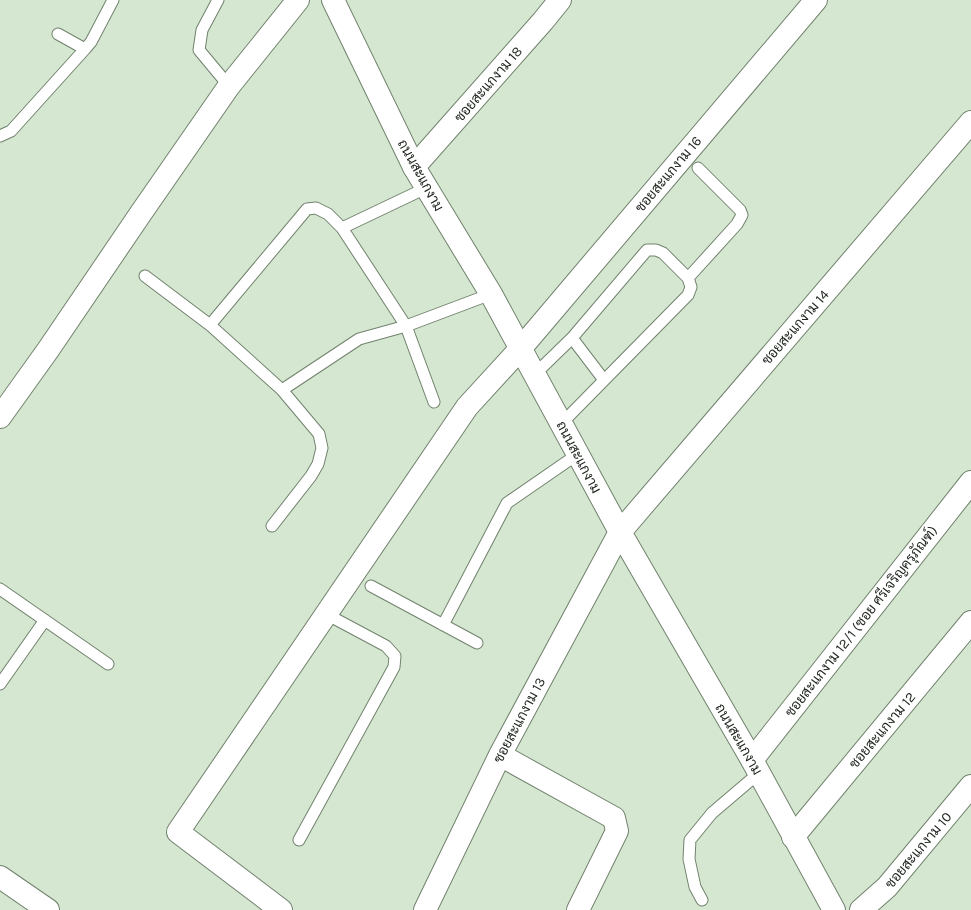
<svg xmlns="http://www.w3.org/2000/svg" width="971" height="910" font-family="Karla,Sarabun,sans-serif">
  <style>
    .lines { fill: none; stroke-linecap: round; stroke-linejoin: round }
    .service-casing { stroke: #71826d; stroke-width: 13 }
    .minor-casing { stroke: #71826d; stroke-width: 24 }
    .tertiary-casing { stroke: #71826d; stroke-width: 24 }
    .service { stroke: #fff; stroke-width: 11 }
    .minor { stroke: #fff; stroke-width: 22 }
    .tertiary { stroke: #fff; stroke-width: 22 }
    .labels { text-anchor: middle; stroke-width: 3; stroke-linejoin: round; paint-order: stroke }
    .street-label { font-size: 14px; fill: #1f261e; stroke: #fff }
  </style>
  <rect width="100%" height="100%" fill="#d5e7d0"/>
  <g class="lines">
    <defs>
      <path id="service" d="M 218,0 L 202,30 L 199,50 L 229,86
        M 58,34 L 85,49 L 91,42 L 113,0
        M 0,136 L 11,131 L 85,49
        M 342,228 L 426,188
        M 145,276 L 210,325 L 282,390 L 319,434 L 322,448 L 318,464 L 311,476 L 272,526
        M 688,278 L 737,224 L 742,215 L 740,210 L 698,168
        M 210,325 L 307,209 L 316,208 L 328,214 L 342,228 L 406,326 L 434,402
        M 572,338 L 604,380
        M 535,374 L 572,338 L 647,250 L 656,250 L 663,253 L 688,278 L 691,287 L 688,295 L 561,424
        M 282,390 L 359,339 L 406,326 L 491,294
        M 371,586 L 477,643
        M 0,589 L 108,664
        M 443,625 L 507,503 L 578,454
        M 0,684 L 45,620
        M 299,840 L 394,667 L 395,656 L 386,646 L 326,614
        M 702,900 L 695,887 L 689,859 L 690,840 L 712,813 L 759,773"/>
      <path id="minor" d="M 414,167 L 543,21 L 560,0
        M 0,417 L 48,350 L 141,213 L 229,86 L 298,0
        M 500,755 L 614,818 L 617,831 L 578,910
        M 752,760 L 971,482
        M 793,837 L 971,622
        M 0,877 L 48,910
        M 281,910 L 178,832 L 467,407 L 521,348 L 816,0
        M 425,910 L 500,755 L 620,532 L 971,122
        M 861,910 L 887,887 L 971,786"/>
      <path id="tertiary" d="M 333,0 L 414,167 L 491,294 L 620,532 L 752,760 L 834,910"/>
    </defs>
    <!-- service casing -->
    <use href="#service" class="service-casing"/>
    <!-- minor casing -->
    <use href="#minor" class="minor-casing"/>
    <!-- tertiary casing -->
    <use href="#tertiary" class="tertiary-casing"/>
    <!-- service -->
    <use href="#service" class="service"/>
    <!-- minor -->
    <use href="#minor" class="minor"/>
    <!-- tertiary -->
    <use href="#tertiary" class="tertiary"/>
  </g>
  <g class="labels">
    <!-- street labels -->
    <g class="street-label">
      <text transform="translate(488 84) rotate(-49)" y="5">ซอยสะแกงาม 18</text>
      <text transform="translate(668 174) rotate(-50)" y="5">ซอยสะแกงาม 16</text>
      <text transform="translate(421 175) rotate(61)" y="5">ถนนสะแกงาม</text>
      <text transform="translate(795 327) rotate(-49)" y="5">ซอยสะแกงาม 14</text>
      <text transform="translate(579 457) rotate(62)" y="5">ถนนสะแกงาม</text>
      <text transform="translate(861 621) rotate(-52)" y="5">ซอยสะแกงาม 12/1 (ซอย ศรีเจริญครุภัณฑ์)</text>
      <text transform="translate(519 720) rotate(-62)" y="5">ซอยสะแกงาม 13</text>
      <text transform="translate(882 730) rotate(-50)" y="5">ซอยสะแกงาม 12</text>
      <text transform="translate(739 739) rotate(60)" y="5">ถนนสะแกงาม</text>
      <text transform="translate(918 850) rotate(-50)" y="5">ซอยสะแกงาม 10</text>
    </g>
  </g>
</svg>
